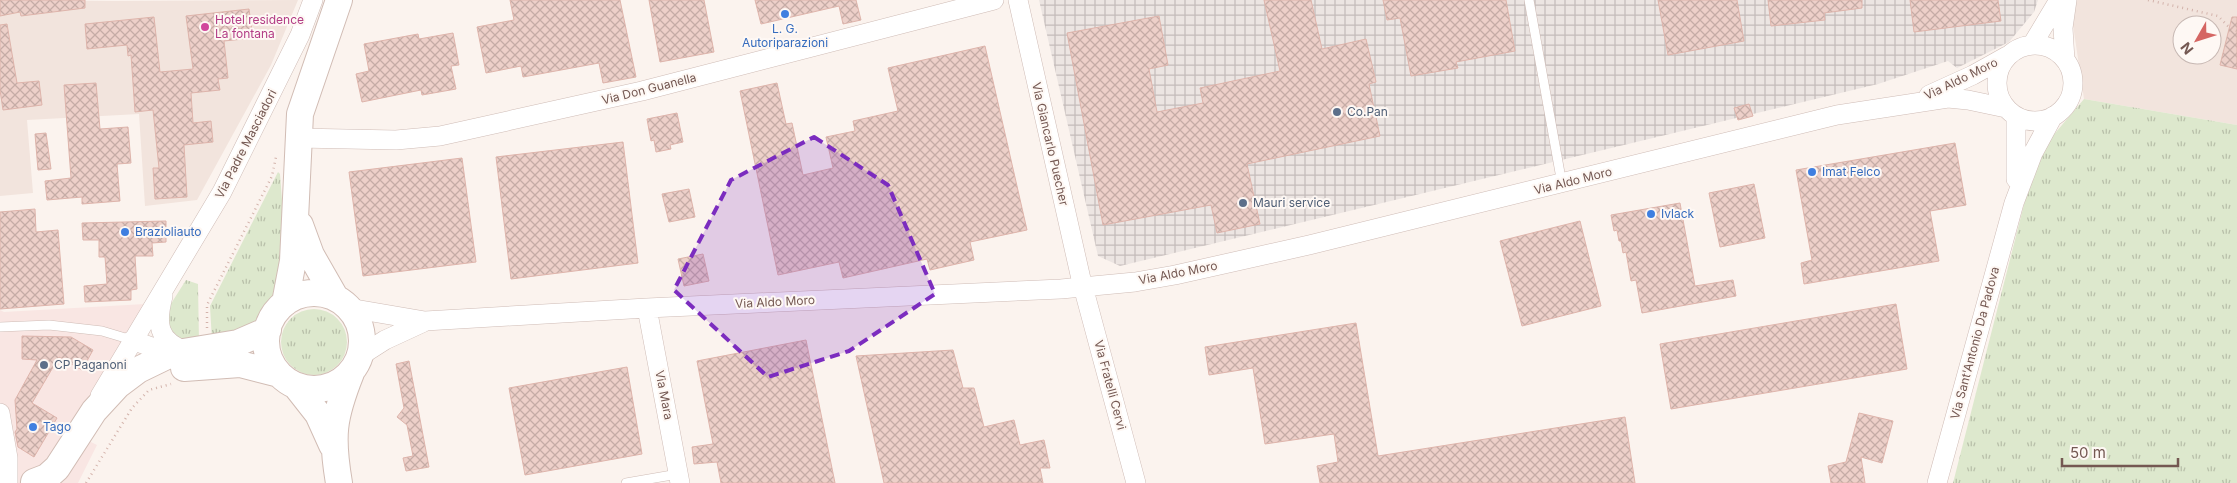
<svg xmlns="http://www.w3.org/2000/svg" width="2237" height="483" font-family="Inter,sans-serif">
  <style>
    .residential { fill: #f2e4dd; fill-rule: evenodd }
    .commercial { fill: #f9e6e3 }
    .industrial { fill: url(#industrial-grid) }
    .grass { fill: url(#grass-tufts) }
    .building { fill: url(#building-cross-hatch); stroke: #deb4ab }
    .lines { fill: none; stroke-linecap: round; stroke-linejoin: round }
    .lane-casing { stroke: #cfbcb6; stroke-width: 10 }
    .street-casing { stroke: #cfbcb6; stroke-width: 20 }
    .secondary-casing { stroke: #d1bcb4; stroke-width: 28 }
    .path { stroke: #d3b3ab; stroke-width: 2.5; stroke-dasharray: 1 4; stroke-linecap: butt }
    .lane { stroke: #fff; stroke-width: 9 }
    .street { stroke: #fff; stroke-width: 19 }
    .secondary { stroke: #fff; stroke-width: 26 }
    .marked { fill: #7b2cbf; fill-opacity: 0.2; stroke: #7b2cbf; stroke-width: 4; stroke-dasharray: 10 6; stroke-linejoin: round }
    .shop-dot { fill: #3f7fe0; stroke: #fef8f4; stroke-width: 2 }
    .hotel-dot { fill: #d1479c; stroke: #fef8f4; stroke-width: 2 }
    .service-dot { fill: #5c6f8a; stroke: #fef8f4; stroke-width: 2 }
    .labels { text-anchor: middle; stroke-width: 4; stroke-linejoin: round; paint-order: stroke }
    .hotel-label { font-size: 12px; fill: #b23c85; stroke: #fef8f4; text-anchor: start }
    .shop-label { font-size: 12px; fill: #366cbe; stroke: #fef8f4; text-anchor: start }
    .street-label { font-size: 12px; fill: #745852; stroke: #fef8f4 }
    .service-label { font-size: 12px; fill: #4e5e75; stroke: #fef8f4; text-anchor: start }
  </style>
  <defs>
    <pattern id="industrial-grid" width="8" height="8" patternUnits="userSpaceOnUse" patternTransform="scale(1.25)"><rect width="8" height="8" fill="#ece5e2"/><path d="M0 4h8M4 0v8" fill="none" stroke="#c4bcba"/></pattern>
    <pattern id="grass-tufts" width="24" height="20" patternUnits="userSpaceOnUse" patternTransform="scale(1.25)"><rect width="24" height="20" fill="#dde8cd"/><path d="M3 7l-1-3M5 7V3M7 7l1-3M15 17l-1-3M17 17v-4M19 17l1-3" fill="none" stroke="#b8bfa9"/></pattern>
    <pattern id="building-cross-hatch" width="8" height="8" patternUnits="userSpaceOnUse" patternTransform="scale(1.25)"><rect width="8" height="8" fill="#edd0c9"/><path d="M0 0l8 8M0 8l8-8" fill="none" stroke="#c5aca6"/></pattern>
  </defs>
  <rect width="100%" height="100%" fill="#fbf3ee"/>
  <!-- residential -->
  <path class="residential" d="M 0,0 L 114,1 L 298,0 L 271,65 L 197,200 L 145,206 L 139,114 L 27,120 L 33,193 L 0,196 Z
    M 2076,0 L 2237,0 L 2237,125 L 2084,99 L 2073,25 ZM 2182,25 L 2212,25 L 2212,55 L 2182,55 Z"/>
  <!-- commercial -->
  <path class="commercial" d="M 145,304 L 73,433 L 97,445 L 78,483 L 0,483 L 0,310 L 4,312 Z"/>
  <!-- industrial -->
  <path class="industrial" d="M 1039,0 L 2038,0 L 2034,12 L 2009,42 L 1957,68 L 1948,61 L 1878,84 L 1120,266 L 1098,256 Z"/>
  <!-- grass -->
  <path class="grass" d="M 2084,99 L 2237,125 L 2237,483 L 1953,483 L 2031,177 L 2045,145 Z
    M 278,172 L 280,174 L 286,252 L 280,290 L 271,308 L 259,324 L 212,341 L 210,306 Z
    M 186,280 L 198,284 L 199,342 L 183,340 L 170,332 L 167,310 Z
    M281 342a33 33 0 1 1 66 0a33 33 0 1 1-66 0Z"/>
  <!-- building -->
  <path class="building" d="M 0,0 L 85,0 L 85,8 L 21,16 L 20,12 L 0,16 Z
    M 510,0 L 620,0 L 636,77 L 603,83 L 599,63 L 523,77 L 521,66 L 486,73 L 477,27 L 514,20 Z
    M 649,0 L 704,0 L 714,52 L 660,62 Z
    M 755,0 L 856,0 L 861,20 L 843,24 L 839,6 L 761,24 Z
    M 1264,0 L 1311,0 L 1322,49 L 1366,39 L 1376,82 L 1369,84 L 1380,136 L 1247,164 L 1260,224 L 1217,233 L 1211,205 L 1103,225 L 1067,33 L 1159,16 L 1168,65 L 1149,69 L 1157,112 L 1203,103 L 1200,88 L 1280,71 Z
    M 1383,0 L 1506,0 L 1515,51 L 1456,62 L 1458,68 L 1411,76 L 1400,18 L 1387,20 Z
    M 1658,0 L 1737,0 L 1744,41 L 1668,55 Z
    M 1768,0 L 1862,0 L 1862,8 L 1824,13 L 1825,20 L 1771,26 Z
    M 1910,0 L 1998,0 L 2001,21 L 1914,32 Z
    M 249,9 L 253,38 L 224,41 L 228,78 L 218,79 L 220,90 L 191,93 L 193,123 L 211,121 L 213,142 L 184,145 L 187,197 L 155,199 L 153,168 L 159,168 L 153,110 L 135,112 L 131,55 L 128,56 L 127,45 L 87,49 L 85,24 L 154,17 L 160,72 L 193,69 L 186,16 Z
    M 2232,17 L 2237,17 L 2237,69 L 2220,65 Z
    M 7,24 L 17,83 L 39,81 L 42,105 L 3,110 L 0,90 L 0,25 Z
    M 453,33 L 459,65 L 451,66 L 456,89 L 422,95 L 421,90 L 362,102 L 356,74 L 369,71 L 364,44 L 418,34 L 419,39 Z
    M 985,46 L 1027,230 L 970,242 L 974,260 L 930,270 L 927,259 L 843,278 L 839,262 L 778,275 L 740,91 L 777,83 L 786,124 L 792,123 L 803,175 L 833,168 L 826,137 L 855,131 L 853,121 L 898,111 L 888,68 Z
    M 96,83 L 100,129 L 128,127 L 131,163 L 117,164 L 120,201 L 82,204 L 82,197 L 47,200 L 45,181 L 71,178 L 64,85 Z
    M 1749,104 L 1753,116 L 1738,120 L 1734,108 Z
    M 677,113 L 683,142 L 670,145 L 671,149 L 656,152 L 654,140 L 651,141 L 647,119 Z
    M 46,133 L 51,169 L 38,170 L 35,134 Z
    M 623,142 L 638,263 L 511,279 L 496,157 Z
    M 1955,143 L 1966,205 L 1930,211 L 1939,261 L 1804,284 L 1801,263 L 1812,260 L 1796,170 Z
    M 462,158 L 476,262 L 363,276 L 349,172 Z
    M 1754,184 L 1765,238 L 1720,247 L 1709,193 Z
    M 689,189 L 695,217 L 669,222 L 662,194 Z
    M 1680,203 L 1695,286 L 1733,280 L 1736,296 L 1642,313 L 1636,280 L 1631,281 L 1626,252 L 1623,253 L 1621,241 L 1619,241 L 1617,230 L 1614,231 L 1611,215 Z
    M 35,209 L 36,232 L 58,230 L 64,304 L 0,309 L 0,212 Z
    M 166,221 L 166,242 L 152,243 L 153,256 L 135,256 L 137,289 L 131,290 L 131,300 L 85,302 L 84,286 L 107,284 L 105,257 L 99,257 L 99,240 L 83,240 L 82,223 Z
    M 1580,221 L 1601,306 L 1522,326 L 1500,241 Z
    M 703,254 L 709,281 L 684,286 L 678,259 Z
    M 1896,304 L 1907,369 L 1671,409 L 1660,344 Z
    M 1356,323 L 1378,456 L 1625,417 L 1635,483 L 1320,483 L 1317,466 L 1338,462 L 1334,434 L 1265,444 L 1253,368 L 1209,375 L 1205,347 Z
    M 22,336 L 71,337 L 93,350 L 82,370 L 59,357 L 32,403 L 57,418 L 34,457 L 18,447 L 15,432 L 17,429 L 15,400 L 37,360 L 22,359 Z
    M 806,340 L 835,483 L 721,483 L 717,462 L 694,464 L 692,447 L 713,444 L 697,361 Z
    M 953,350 L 963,388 L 974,388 L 984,427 L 1014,420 L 1020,445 L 1044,440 L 1050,468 L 1040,468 L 1043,483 L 884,483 L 856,356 Z
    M 409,361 L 429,467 L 406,471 L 403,458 L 413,456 L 407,425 L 397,417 L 404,408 L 396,364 Z
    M 627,367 L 642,454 L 525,475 L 509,388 Z
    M 1859,413 L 1893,421 L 1882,463 L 1861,457 L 1865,483 L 1831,483 L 1828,466 L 1846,462 Z"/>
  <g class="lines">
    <defs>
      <path id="lane" d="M 1529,0 L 1562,184
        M 0,327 L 49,325 L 102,331 L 132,340
        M 626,483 L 678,474"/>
      <path id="street" d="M 1018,0 L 1081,279 L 1136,483
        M 2032,45 L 2059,0
        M1997 83a38 38 0 1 1 76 0a38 38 0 1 1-76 0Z
        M 2065,60 L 2063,28 L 2067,0
        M 1929,95 L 1973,75 L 2007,56
        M 298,138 L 396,140 L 440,136 L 642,91 L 994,0
        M 2016,179 L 2016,116
        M 163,296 C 156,323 157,341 186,351
        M 349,308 L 425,321 L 647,308 L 1061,289 L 1135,282 L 1175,275 L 1309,245 L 1837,115 L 1948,98 L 1968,100 L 2006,108
        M 647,308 L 680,483
        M 132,340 L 171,354
        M 360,356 L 385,340 L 424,322
        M 100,396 L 222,192 L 300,35 L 313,0
        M 0,413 L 8,458 L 8,483
        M 1937,483 L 2014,203 L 2033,153 L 2053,116"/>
      <path id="secondary" d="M 300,225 L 311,255 L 335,297
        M266 341a48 48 0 1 1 96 0a48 48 0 1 1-96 0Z
        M 285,303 L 293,261 L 300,114 L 339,0
        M 184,368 L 240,364 L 279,374
        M 296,386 L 318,414 L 332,445
        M 34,482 L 47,477 L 57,468 L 94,411 L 118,385 L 138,370 L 171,354 L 238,343 L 268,330
        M 339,483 C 331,436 333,418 351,373"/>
    </defs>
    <!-- lane casing -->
    <use href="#lane" class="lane-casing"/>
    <!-- street casing -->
    <use href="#street" class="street-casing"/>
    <!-- secondary casing -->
    <use href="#secondary" class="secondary-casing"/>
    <!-- path -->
    <path class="path" d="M 2148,0 L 2218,16 L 2228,26 L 2237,31
      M 207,328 L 207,305 L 272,176 L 276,157
      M 86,483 L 132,408 L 149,390 L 171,384"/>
    <!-- lane -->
    <use href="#lane" class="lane"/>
    <!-- street -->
    <use href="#street" class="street"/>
    <!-- secondary -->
    <use href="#secondary" class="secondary"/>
  </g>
  <!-- marked area -->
  <path class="marked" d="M 814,137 L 888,185 L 935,294 L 849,351 L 768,377 L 674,290 L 731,180 Z"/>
  <!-- markers -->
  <g class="shop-dot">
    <circle cx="785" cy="14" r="5"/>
    <circle cx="1812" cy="172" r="5"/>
    <circle cx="1651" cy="214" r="5"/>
    <circle cx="125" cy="232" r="5"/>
    <circle cx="33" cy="427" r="5"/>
  </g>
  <circle class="hotel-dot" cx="205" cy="27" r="5"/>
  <g class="service-dot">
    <circle cx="1337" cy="112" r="5"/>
    <circle cx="1243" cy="203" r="5"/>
    <circle cx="44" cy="365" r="5"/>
  </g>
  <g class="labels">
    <!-- hotel labels -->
    <g class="hotel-label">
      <text x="215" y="24">Hotel residence<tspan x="215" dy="14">La fontana</tspan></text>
    </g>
    <!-- shop labels -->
    <g class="shop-label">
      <text x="785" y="33" text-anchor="middle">L. G.<tspan x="785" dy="14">Autoriparazioni</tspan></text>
      <text x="1822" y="176">Imat Felco</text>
      <text x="1661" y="218">Ivlack</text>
      <text x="135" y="236">Brazioliauto</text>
      <text x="43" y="431">Tago</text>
    </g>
    <!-- street labels -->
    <g class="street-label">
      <text transform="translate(1961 79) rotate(-26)" y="4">Via Aldo Moro</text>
      <text transform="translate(649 89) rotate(-14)" y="4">Via Don Guanella</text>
      <text transform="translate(246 144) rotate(-63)" y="4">Via Padre Masciadori</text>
      <text transform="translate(1050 144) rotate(77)" y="4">Via Giancarlo Puecher</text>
      <text transform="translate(1573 181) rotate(-14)" y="4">Via Aldo Moro</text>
      <text transform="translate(1178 273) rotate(-11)" y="4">Via Aldo Moro</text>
      <text transform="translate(775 302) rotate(-3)" y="4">Via Aldo Moro</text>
      <text transform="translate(1975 343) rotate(-75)" y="4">Via Sant'Antonio Da Padova</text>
      <text transform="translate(1110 385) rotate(75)" y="4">Via Fratelli Cervi</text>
      <text transform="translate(664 395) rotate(79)" y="4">Via Mara</text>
    </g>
    <!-- service labels -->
    <g class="service-label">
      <text x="1347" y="116">Co.Pan</text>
      <text x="1253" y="207">Mauri service</text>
      <text x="54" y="369">CP Paganoni</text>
    </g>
  </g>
  <!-- north arrow -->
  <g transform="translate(2197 40) rotate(231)"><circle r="24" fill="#fef8f4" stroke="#c7b8b3"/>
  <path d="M0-4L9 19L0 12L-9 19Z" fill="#d56663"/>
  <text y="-8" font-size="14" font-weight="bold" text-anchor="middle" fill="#745852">N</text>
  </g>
  <!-- scale -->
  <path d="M2062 458v8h116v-8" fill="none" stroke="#745852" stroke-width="2.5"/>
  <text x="2070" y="458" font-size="15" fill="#745852" stroke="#fef8f4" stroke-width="4" paint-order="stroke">50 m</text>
</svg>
